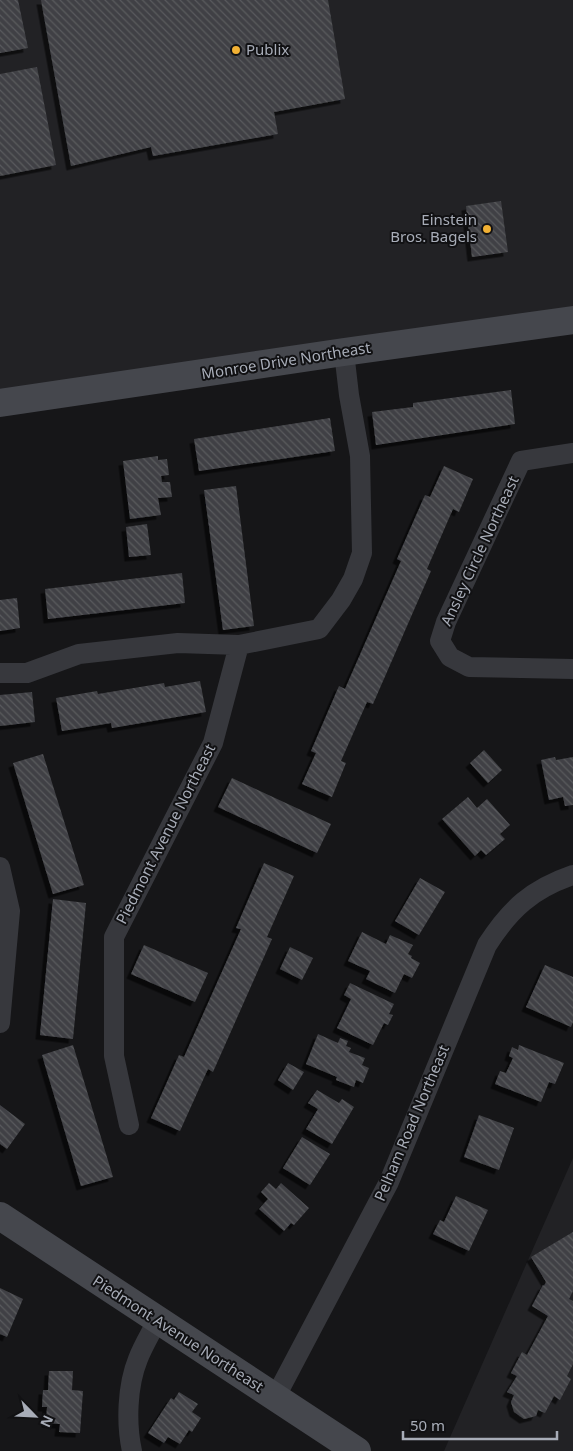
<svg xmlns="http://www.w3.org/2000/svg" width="573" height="1451" font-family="'Noto Sans',sans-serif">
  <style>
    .built { fill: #222225 }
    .building { fill: url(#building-back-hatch); filter: url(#shadow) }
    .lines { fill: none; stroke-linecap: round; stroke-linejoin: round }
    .street { stroke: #37383d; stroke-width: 20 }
    .secondary { stroke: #45474d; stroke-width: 28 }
    .poi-dot { fill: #f2b134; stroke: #111113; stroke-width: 2 }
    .labels { text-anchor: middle; stroke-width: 4; stroke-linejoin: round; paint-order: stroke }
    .poi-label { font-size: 15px; fill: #a8adb8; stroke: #111113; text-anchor: start }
    .street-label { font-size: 15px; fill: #a8adb8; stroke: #111113 }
  </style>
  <defs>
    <pattern id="building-back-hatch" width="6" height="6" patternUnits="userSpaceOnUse" patternTransform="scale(1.25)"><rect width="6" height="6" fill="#404145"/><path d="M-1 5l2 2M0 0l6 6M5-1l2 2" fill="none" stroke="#595a5e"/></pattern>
    <filter id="shadow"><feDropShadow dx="-4.5" dy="4.5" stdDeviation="0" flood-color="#0009"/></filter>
  </defs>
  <rect width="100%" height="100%" fill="#161618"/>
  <!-- built -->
  <path class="built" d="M 0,0 L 573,0 L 573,319 L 0,404 Z
    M 573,1158 L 573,1451 L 444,1451 Z"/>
  <!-- building -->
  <path class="building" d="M 0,0 L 18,0 L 28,48 L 0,53 Z
    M 41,0 L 328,0 L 345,99 L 274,112 L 278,134 L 153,156 L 151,147 L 71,166 Z
    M 37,67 L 56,165 L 0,176 L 0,74 Z
    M 501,201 L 508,252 L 472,257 L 466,206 Z
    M 511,390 L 515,424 L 376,445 L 372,412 L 413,407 L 413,403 Z
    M 330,418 L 335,451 L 199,471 L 194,439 Z
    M 158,456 L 158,460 L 167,459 L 169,475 L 161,476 L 162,482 L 170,482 L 172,497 L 158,498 L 161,515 L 130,519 L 123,461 Z
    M 444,466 L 473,479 L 459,512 L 453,509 L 427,569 L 431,571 L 373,704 L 367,702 L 341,761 L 346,763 L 332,797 L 302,784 L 316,753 L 311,751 L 339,686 L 345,689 L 401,561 L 397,559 L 425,495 L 430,497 Z
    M 236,486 L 254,626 L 223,630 L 204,490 Z
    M 147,524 L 151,555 L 129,557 L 126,527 Z
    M 182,573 L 185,603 L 48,619 L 45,589 Z
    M 17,598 L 20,628 L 0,631 L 0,600 Z
    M 200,681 L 206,712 L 112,728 L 111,723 L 62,731 L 56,698 L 97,691 L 98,694 L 164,683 L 165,687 Z
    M 32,692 L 35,722 L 0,726 L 0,695 Z
    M 484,750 L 502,770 L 488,783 L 470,763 Z
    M 43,754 L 84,885 L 53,894 L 13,763 Z
    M 555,757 L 556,760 L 573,757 L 573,805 L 565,806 L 563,797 L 549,800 L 541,760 Z
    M 232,778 L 331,824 L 317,853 L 218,807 Z
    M 468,797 L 477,808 L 487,799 L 510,825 L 500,834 L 505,839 L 486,855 L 481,850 L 475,856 L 442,819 Z
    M 264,863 L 294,876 L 267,937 L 272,939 L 213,1072 L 208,1069 L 180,1131 L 151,1118 L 179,1055 L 184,1057 L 241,929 L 236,928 Z
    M 420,878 L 445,892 L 419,935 L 395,921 Z
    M 53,899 L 86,903 L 73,1039 L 40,1035 Z
    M 362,932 L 386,944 L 390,935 L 413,945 L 408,954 L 412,956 L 411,958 L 420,963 L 412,978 L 404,974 L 395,993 L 366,979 L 370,971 L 348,961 Z
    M 144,945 L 208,973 L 195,1002 L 131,974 Z
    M 290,947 L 313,958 L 302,980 L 280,969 Z
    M 545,965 L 573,977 L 573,1022 L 571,1027 L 526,1007 Z
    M 350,983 L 394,1004 L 389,1014 L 393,1015 L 388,1025 L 384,1023 L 373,1045 L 337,1028 L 351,999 L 344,995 Z
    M 318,1034 L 338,1043 L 340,1038 L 348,1041 L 346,1046 L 351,1048 L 349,1052 L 365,1058 L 362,1065 L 369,1068 L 363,1083 L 356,1080 L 354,1087 L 336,1080 L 337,1077 L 306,1064 Z
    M 73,1045 L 113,1177 L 81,1186 L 42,1055 Z
    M 519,1045 L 564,1063 L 555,1084 L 549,1082 L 541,1102 L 495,1084 L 500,1071 L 506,1073 L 513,1058 L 509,1056 L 512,1047 L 518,1050 Z
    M 288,1063 L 304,1072 L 293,1090 L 278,1080 Z
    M 317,1090 L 339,1103 L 342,1099 L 354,1107 L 332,1144 L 306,1129 L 318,1109 L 308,1103 Z
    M 0,1105 L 25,1124 L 7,1149 L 0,1144 Z
    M 479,1115 L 514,1128 L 499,1170 L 464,1157 Z
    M 302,1137 L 330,1154 L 310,1185 L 283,1168 Z
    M 269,1183 L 276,1189 L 281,1183 L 309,1208 L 294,1225 L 291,1223 L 284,1231 L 259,1209 L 268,1199 L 261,1192 Z
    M 456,1196 L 488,1210 L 469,1251 L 433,1234 L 440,1220 L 444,1222 Z
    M 573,1232 L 573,1291 L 569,1299 L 573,1301 L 573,1364 L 567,1376 L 571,1379 L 560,1400 L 554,1396 L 545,1413 L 538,1410 L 536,1416 L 524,1419 L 514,1412 L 511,1402 L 514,1395 L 507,1392 L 517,1376 L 511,1373 L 522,1352 L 527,1355 L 548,1316 L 532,1306 L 543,1285 L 544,1286 L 546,1282 L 531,1257 Z
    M 0,1288 L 23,1299 L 7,1337 L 0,1334 Z
    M 49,1371 L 73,1371 L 72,1390 L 83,1391 L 80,1433 L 59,1432 L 60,1424 L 46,1423 L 47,1407 L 42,1407 L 43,1390 L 48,1390 Z
    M 179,1392 L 198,1404 L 192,1412 L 201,1418 L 192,1432 L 189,1430 L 180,1444 L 168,1437 L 164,1443 L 148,1433 L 171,1398 L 174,1400 Z"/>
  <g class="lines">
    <!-- street -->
    <path class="street" d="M 573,453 L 521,461 L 446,622 L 440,641 L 450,657 L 469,667 L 573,669
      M 0,673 L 27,673 L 79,654 L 178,643 L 239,645 L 319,629 L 341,600 L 353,579 L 362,553 L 360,456 L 349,395 L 344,352
      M 0,867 L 10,911 L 0,1023
      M 129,1125 L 114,1056 L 114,937 L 213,743 L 239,645
      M 275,1398 L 389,1182 L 487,945 C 510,909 532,889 573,875
      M 132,1451 C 126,1424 127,1386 138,1359 C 143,1346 151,1333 157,1321"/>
    <!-- secondary -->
    <path class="secondary" d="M 0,403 L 344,352 L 573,320
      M 0,1216 L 357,1451"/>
  </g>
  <!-- markers -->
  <g class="poi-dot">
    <circle cx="236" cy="50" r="5"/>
    <circle cx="487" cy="229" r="5"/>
  </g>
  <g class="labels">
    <!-- poi labels -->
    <g class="poi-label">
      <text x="246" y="55">Publix</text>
      <text x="477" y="225" text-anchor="end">Einstein<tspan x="477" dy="17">Bros. Bagels</tspan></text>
    </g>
    <!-- street labels -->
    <g class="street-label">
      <text transform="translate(286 361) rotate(-9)" y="5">Monroe Drive Northeast</text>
      <text transform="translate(480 551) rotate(-65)" y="5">Ansley Circle Northeast</text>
      <text transform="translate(166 834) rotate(-63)" y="5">Piedmont Avenue Northeast</text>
      <text transform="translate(412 1123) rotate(-67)" y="5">Pelham Road Northeast</text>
      <text transform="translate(178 1334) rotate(33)" y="5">Piedmont Avenue Northeast</text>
    </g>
  </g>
  <!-- north arrow -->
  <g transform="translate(35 1416) rotate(114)" stroke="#111113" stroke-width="4" paint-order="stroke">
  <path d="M0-4L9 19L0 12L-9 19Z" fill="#a8adb8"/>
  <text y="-8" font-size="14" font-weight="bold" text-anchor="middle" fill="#a8adb8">N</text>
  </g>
  <!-- scale -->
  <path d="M403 1431v8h154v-8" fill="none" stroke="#a8adb8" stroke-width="2.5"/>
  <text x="410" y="1431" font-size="15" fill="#a8adb8" stroke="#111113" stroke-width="4" paint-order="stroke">50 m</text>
</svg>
